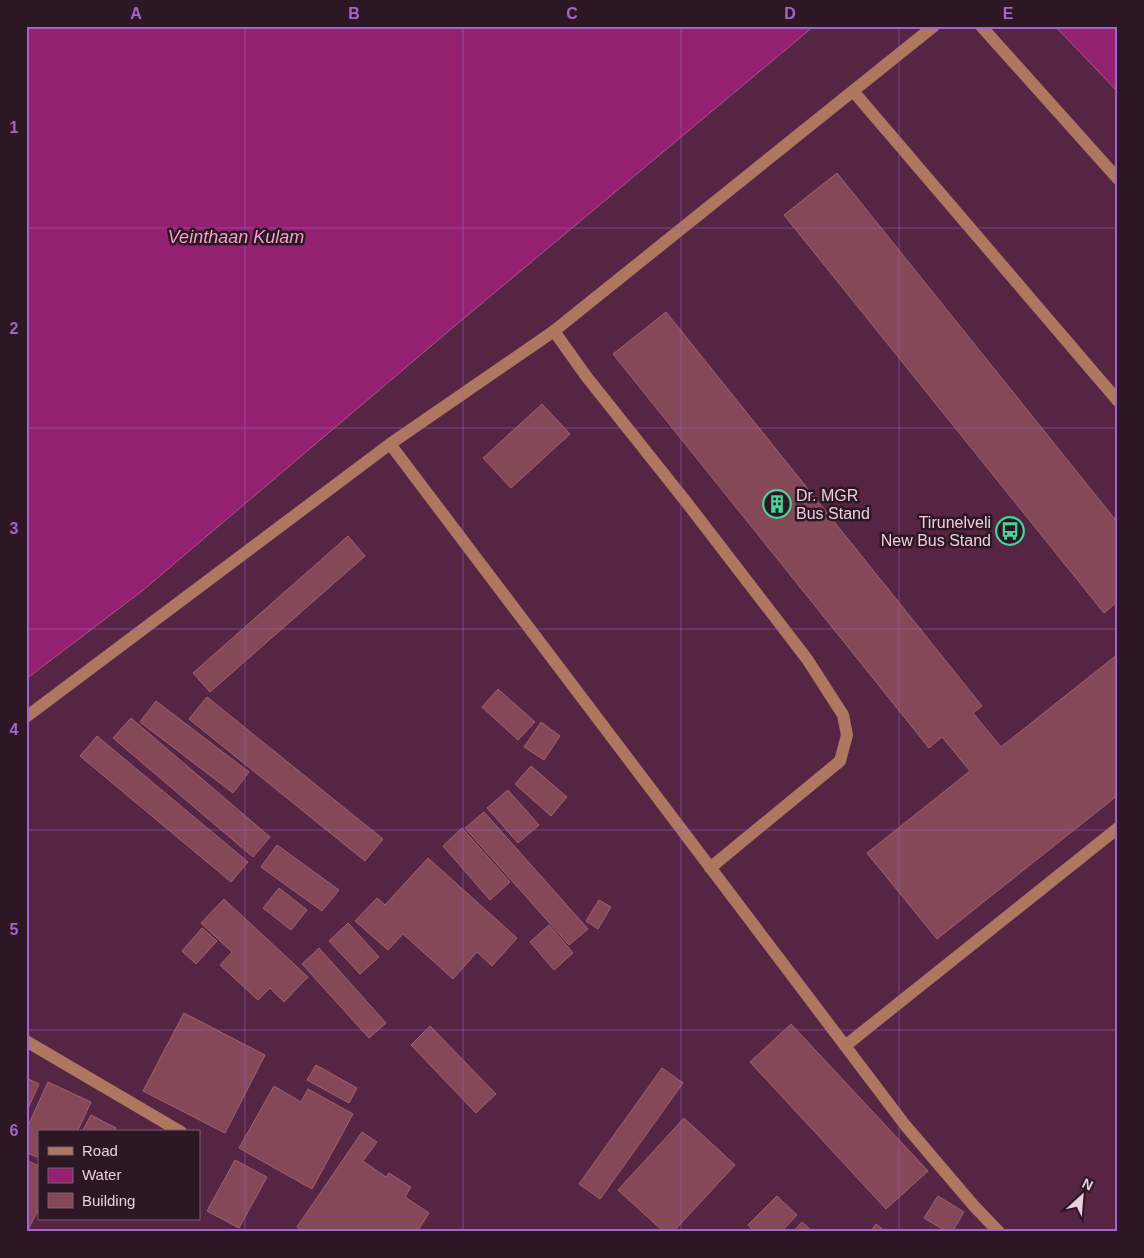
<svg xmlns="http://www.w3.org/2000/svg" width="1144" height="1258" font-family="Helvetica,sans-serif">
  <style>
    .water { fill: #932070; stroke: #ae5491 }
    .building { fill: #844858; stroke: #a06271 }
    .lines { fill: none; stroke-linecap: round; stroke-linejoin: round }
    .minor { stroke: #ad7760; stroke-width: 12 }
    .grid { fill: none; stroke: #a365ca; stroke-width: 1; stroke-opacity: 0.55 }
    .labels { text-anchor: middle; stroke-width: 5; stroke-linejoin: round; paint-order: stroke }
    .poi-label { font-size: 16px; fill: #edcedf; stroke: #2d1725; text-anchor: start }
    .water-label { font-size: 18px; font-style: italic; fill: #f59fd2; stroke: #2d1725 }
    .neatline { fill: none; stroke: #a365ca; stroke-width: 2 }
    .grid-label { font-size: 16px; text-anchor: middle; font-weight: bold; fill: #a365ca }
  </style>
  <rect width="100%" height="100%" fill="#552543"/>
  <!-- water -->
  <path class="water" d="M 26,26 L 814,26 L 457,324 L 142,591 L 26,679 Z
    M 1055,26 L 1118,26 L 1118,92 Z"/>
  <!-- building -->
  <path class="building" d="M 837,173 L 1118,523 L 1118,603 L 1117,602 L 1104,613 L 784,215 Z
    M 666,312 L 982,706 L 973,713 L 1001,747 L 1118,654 L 1118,795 L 937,939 L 867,853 L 970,771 L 942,737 L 929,748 L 613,354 Z
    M 542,404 L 570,434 L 511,488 L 483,458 Z
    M 348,536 L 365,556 L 210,692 L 193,673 Z
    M 498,689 L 535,722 L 518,740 L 482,707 Z
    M 207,697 L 383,839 L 365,861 L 189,719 Z
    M 156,701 L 249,772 L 233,793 L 140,722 Z
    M 131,718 L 270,837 L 253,857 L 113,738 Z
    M 541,722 L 560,736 L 544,760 L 524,747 Z
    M 97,736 L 248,862 L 231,882 L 80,756 Z
    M 531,766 L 567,797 L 551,816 L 515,784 Z
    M 508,790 L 539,825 L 518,843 L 487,808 Z
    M 484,812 L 588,929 L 569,945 L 465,828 Z
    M 462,828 L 510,882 L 490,900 L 443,846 Z
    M 277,845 L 339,890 L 322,911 L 261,867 Z
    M 428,858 L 517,938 L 492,966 L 477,952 L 453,979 L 403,934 L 388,950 L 355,921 L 377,898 L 385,905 Z
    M 279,888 L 307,910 L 291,930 L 263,908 Z
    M 224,899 L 308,977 L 284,1002 L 270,988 L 258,1000 L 220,965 L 232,952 L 201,923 Z
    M 599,900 L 611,907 L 598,929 L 586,921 Z
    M 348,923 L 379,957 L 360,974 L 329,941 Z
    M 549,925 L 573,953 L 554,970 L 530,942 Z
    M 202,928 L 217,941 L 196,964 L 182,951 Z
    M 319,948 L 386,1023 L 369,1038 L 302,964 Z
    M 184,1013 L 265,1055 L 225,1133 L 143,1091 Z
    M 791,1024 L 928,1171 L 886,1209 L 750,1062 Z
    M 430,1026 L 496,1094 L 476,1113 L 411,1045 Z
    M 316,1065 L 357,1088 L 349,1103 L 307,1080 Z
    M 662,1068 L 683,1083 L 600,1199 L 579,1184 Z
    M 26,1078 L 39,1084 L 26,1113 Z
    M 48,1082 L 91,1102 L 77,1132 L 39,1132 L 39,1158 L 26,1152 L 26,1130 Z
    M 274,1086 L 301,1102 L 308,1089 L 353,1114 L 312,1189 L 239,1148 Z
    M 91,1115 L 116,1128 L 114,1132 L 82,1132 Z
    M 684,1118 L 735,1165 L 673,1232 L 664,1232 L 618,1190 Z
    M 362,1132 L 377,1142 L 363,1161 L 386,1177 L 389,1173 L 411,1187 L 405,1197 L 429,1213 L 417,1232 L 304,1232 L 297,1227 Z
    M 26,1160 L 39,1166 L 39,1208 L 27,1232 Z
    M 235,1160 L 267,1177 L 239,1228 L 207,1211 Z
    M 777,1196 L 797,1215 L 781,1232 L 755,1232 L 748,1225 Z
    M 938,1196 L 964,1212 L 952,1232 L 947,1232 L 924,1218 Z
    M 802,1222 L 813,1232 L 793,1232 Z
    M 876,1224 L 886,1232 L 870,1232 Z"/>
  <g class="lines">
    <!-- minor -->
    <path class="minor" d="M 981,26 L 1118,179
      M 853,91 L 1118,401
      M 554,331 L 586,376 L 687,503 L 807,659 L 843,715 L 847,735 L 840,761 L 710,868
      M 390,444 L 905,1125 L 974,1206 L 999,1232
      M 26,717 L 390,444 L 554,331 L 934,26
      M 26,1041 L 181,1132
      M 845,1046 L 1118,828"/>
  </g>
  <!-- grid -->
  <path class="grid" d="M 245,26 L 245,1232M 463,26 L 463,1232M 681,26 L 681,1232M 899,26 L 899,1232M 26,228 L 1118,228M 26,428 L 1118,428M 26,629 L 1118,629M 26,830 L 1118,830M 26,1030 L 1118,1030"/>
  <!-- icons -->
  <defs>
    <symbol id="building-ring" viewBox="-11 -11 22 22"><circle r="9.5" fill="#2d1725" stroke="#47d49d" stroke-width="1.5"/><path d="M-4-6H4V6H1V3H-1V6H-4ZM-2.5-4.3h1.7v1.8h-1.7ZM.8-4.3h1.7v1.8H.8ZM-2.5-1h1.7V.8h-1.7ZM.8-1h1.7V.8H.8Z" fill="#47d49d"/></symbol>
    <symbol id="bus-ring" viewBox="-11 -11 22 22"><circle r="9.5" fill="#2d1725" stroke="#47d49d" stroke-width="1.5"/><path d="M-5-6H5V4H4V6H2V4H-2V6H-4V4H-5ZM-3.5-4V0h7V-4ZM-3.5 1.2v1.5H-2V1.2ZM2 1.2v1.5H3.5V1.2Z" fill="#47d49d"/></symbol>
  </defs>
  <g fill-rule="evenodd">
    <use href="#building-ring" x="761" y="488" width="32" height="32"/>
    <use href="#bus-ring" x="994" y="515" width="32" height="32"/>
  </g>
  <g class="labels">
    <!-- poi labels -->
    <g class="poi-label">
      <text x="796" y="501">Dr. MGR<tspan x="796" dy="18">Bus Stand</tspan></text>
      <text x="991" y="528" text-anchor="end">Tirunelveli<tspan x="991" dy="18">New Bus Stand</tspan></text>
    </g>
    <!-- water labels -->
    <g class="water-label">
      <text x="236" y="243">Veinthaan Kulam</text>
    </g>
  </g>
  <!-- border -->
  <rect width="1144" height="1258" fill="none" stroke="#2d1725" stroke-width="55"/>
  <!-- legend -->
  <rect x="38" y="1130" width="162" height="90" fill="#2d1725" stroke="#7a606f"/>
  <rect x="48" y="1147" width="25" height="8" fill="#ad7760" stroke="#7a606f"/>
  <text x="82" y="1156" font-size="15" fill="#edcedf">Road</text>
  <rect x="48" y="1168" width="25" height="15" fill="#932070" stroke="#7a606f"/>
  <text x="82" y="1180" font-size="15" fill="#edcedf">Water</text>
  <rect x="48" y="1193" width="25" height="15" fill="#844858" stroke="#7a606f"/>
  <text x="82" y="1206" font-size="15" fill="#edcedf">Building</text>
  <!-- north arrow -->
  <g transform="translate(1082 1196) rotate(26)" stroke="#2d1725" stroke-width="4" paint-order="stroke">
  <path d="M0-4L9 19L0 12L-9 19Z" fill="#edcedf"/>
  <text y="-8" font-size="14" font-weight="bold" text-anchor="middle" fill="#edcedf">N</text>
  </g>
  <rect x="28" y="28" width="1088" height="1202" class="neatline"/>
  <g class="grid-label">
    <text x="136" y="19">A</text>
    <text x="354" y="19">B</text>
    <text x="572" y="19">C</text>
    <text x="790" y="19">D</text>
    <text x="1008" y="19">E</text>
    <text x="14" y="133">1</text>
    <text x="14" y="334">2</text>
    <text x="14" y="534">3</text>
    <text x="14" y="735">4</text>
    <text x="14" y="935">5</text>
    <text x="14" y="1136">6</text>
  </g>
</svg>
